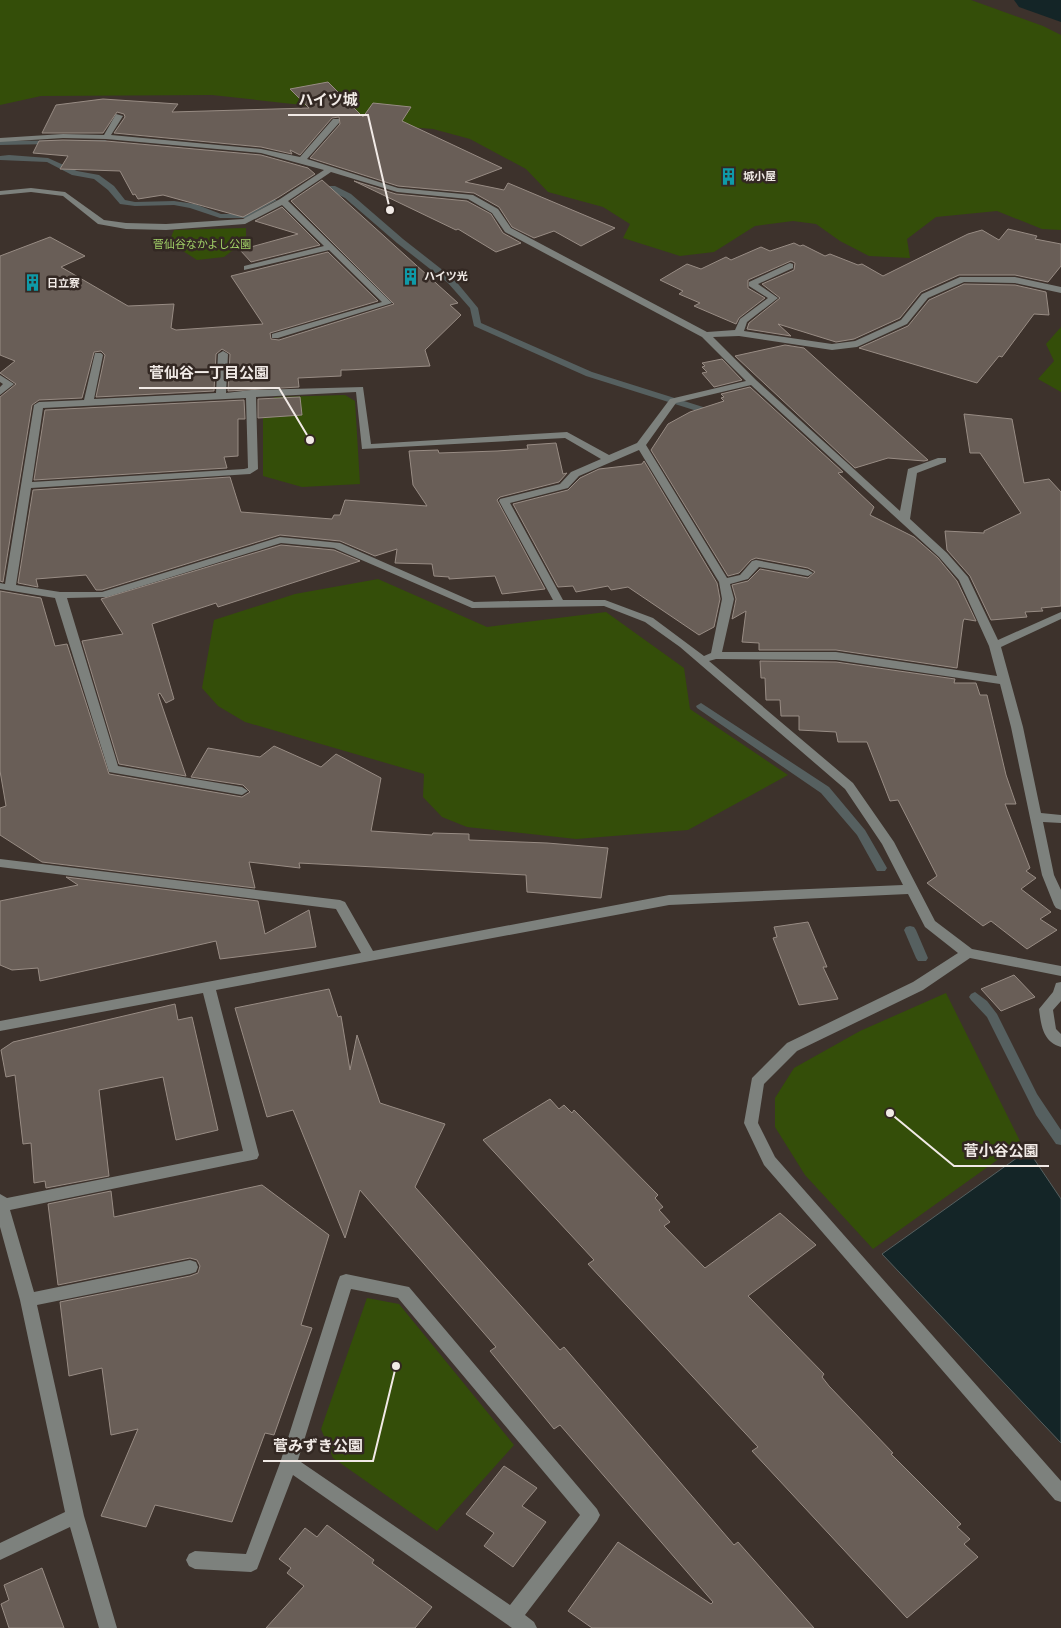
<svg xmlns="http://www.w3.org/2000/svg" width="1061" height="1628" font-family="Poppins,'Noto Sans JP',sans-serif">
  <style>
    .green { fill: #344e09 }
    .water { fill: #142527; stroke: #566060 }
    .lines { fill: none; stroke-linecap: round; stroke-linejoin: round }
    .stream { fill: #566060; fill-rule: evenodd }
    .river { fill: #142527; fill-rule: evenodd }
    .building { fill: #695e57; stroke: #988c84 }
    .minor { fill: #7d817d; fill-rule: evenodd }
    .labels { text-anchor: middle; stroke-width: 5; stroke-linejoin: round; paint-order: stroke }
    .far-poi-label { font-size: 11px; font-weight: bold; fill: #f1eae6; stroke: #332823; text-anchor: start }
    .far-park-label { font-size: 11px; fill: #a3d368; stroke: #332823 }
    .leader { fill: none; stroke: #f1eae6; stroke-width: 2 }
    .callout-dot { fill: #f1eae6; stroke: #332823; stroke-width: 2 }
    .callout-label { font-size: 15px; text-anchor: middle; font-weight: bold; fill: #f1eae6; stroke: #332823; stroke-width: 5; stroke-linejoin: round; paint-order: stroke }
  </style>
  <rect width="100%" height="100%" fill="#3d322c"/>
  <!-- green -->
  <path class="green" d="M 0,0 L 971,0 L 1043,26 L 1061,35 L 1061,230 L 1042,229 L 997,211 L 936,217 L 907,239 L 910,258 L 869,256 L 840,241 L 816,224 L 793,221 L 755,226 L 714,252 L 680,256 L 623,238 L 630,224 L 603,207 L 548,192 L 526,169 L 470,139 L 433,129 L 395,126 L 339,109 L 212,95 L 41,96 L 0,105 Z
    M 246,228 L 246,240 L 224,257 L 197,260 L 169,242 L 174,230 Z
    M 1061,327 L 1061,392 L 1038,379 L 1054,361 L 1046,344 Z
    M 345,395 L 355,401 L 360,484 L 302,487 L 263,476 L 263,404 L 275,397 Z
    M 378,579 L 487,627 L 606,612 L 684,668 L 690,709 L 788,775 L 688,830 L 576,839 L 467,827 L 442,817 L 423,797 L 424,774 L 245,722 L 218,706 L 202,688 L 214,620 L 295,594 Z
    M 946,993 L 1021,1143 L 873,1249 L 805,1175 L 775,1127 L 775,1098 L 794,1068 L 860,1031 Z
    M 367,1298 L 399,1304 L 514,1445 L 437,1531 L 333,1458 L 321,1429 Z"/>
  <!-- water -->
  <path class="water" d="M 1028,1150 L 1061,1199 L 1061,1443 L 882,1254 Z"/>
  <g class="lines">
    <!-- stream -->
    <path class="stream" d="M 105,140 L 107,141 L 103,143 L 0,145 L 0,141 Z
      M 9,155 L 48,158 L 77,171 L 99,175 L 114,186 L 125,200 L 135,202 L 174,201 L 195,204 L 221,214 L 244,214 L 270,198 L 277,200 L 246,218 L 220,218 L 190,208 L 174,205 L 135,206 L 120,204 L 108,190 L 94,179 L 72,175 L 47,162 L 0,160 L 0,156 Z
      M 329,186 L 335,186 L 351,194 L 403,239 L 454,279 L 478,308 L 481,323 L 592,372 L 703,407 L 718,416 L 714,419 L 697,411 L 586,376 L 474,326 L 470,308 L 448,283 L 397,243 L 345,198 L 329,190 Z
      M 701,703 L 829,787 L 865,830 L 887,868 L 885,871 L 877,871 L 857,835 L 821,793 L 697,708 L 696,706 Z
      M 910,926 L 914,927 L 916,930 L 928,958 L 926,961 L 918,961 L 916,958 L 904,930 L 906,927 Z
      M 975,992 L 987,1001 L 997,1014 L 1037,1094 L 1061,1130 L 1061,1145 L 1056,1144 L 1036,1115 L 987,1017 L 971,1000 L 969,997 L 971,994 Z"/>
    <!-- river -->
    <path class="river" d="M 1014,0 L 1061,0 L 1061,22 L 1019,7 Z"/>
  </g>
  <!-- building -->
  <path class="building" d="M 328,82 L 363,117 L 373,103 L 411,107 L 402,121 L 502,168 L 465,182 L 504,190 L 508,183 L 615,228 L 581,246 L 554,231 L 534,238 L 512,227 L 499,207 L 474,193 L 398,186 L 310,158 L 340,124 L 339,117 L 332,118 L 300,155 L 290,150 L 292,154 L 261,147 L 114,133 L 125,117 L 124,114 L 117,112 L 103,133 L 42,133 L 56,105 L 103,99 L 178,104 L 172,112 L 309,108 L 290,89 Z
    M 63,140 L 106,141 L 261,155 L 308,168 L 315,174 L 279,197 L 243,217 L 163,195 L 138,199 L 135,194 L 133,195 L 120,171 L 60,169 L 68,156 L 33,153 L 39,141 Z
    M 322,180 L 458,303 L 450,305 L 461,315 L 425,350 L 430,366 L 346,370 L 341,370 L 341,376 L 298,378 L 299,387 L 228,391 L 230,354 L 222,349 L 216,354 L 214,391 L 96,397 L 105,355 L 101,351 L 94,352 L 82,398 L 39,400 L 32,405 L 3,582 L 0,581 L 0,397 L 16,384 L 0,373 L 15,361 L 0,355 L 0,256 L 50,237 L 85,256 L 61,267 L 128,306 L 174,304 L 171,328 L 176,330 L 263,324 L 231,276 L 328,252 L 378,301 L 270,333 L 271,339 L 279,340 L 394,304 L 291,201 Z
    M 354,181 L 396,194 L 467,201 L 491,214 L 503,233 L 521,243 L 496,252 L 458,229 L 456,230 Z
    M 282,207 L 320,245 L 251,262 L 240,250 L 298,234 L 255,221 Z
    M 1008,229 L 1037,236 L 1035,239 L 1061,244 L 1061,266 L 1048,282 L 1015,275 L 959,275 L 921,292 L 900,318 L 854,339 L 836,342 L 778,324 L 791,336 L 747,329 L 749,323 L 780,298 L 762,284 L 794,270 L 795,263 L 791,261 L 748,280 L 748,288 L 765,298 L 739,318 L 736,324 L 694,306 L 700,303 L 679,294 L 683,291 L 660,280 L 687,264 L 701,269 L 726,257 L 731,260 L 761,247 L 770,251 L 794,243 L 800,246 L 803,245 L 825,256 L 830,254 L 858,265 L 862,264 L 883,276 L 968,234 L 982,230 L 999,240 Z
    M 964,284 L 1015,285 L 1046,292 L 1049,315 L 1034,314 L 1002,357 L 999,356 L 977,383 L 859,348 L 908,326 L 929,300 Z
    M 785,345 L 804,348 L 928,460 L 924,461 L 888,458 L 855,468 L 735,356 Z
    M 722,359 L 742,380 L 714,387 L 702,373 L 707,372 L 702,367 L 705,366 L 702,363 Z
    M 750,387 L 843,472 L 838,473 L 874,507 L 870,515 L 914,537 L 938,558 L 957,581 L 976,621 L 964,619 L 963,622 L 957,668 L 836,650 L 759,650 L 759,643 L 742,642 L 746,611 L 732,619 L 736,599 L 732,585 L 748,581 L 760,569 L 808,578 L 815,572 L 808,568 L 756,558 L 751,560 L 739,573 L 728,576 L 651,450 L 668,424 L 690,412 L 724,401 L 721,398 L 724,397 L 721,394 Z
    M 300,397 L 302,415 L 258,418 L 258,399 Z
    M 244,400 L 245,419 L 238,419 L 238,456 L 224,457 L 227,468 L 34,480 L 45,410 Z
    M 964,414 L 1012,419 L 1024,483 L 1049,479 L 1061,492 L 1061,606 L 1041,608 L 1043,611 L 1025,612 L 1027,617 L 991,620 L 970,576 L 947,550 L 945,531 L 984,533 L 984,531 L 1021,513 L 980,453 L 970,453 Z
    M 556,443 L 563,474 L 567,473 L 559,482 L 500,497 L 497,500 L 545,589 L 502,594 L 495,576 L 449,579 L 449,577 L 434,576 L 432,564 L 395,563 L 397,549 L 375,556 L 340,541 L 280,535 L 102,590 L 96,590 L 86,575 L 36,579 L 38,587 L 18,583 L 33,490 L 230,477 L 241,512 L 332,519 L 334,515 L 340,515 L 345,500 L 427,506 L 413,485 L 409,451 L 438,450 L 439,453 L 497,451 L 528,449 L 527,445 Z
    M 644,461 L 717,583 L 720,599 L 714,627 L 699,635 L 628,587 L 611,590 L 608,586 L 576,592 L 573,586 L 558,587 L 513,504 L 568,490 L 580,478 L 599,469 L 642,464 Z
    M 281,545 L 334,550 L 360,561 L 218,607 L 216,603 L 152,624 L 174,699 L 166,703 L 160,693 L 158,694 L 186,776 L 119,764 L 82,641 L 123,634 L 101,599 Z
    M 0,591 L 41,598 L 55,646 L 67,644 L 109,774 L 242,797 L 250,792 L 243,785 L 191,777 L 208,748 L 260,757 L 274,746 L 321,767 L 336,754 L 381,778 L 371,831 L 432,835 L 433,833 L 469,834 L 469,840 L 547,843 L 608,848 L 601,898 L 527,892 L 526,875 L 299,863 L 300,868 L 249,862 L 255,888 L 42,862 L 0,835 L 0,808 L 6,806 L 0,771 Z
    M 760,661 L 836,662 L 955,679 L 954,683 L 976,683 L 980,695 L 987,695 L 1006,775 L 1016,804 L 1005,804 L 1030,868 L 1026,871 L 1036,878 L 1021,889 L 1051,912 L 1040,919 L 1057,930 L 1027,949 L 991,921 L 983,926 L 927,883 L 937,876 L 898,800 L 890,801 L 867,742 L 838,742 L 836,732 L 799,730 L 799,716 L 781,716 L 780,700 L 766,700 L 765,678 L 761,678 Z
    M 66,877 L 258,901 L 265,934 L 309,910 L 316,947 L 220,959 L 216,941 L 40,981 L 38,968 L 12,970 L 0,965 L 0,901 L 78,885 Z
    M 808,922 L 827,967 L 823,967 L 838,999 L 799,1005 L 773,938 L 777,937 L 774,927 Z
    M 1014,975 L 1035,997 L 1001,1011 L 981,989 Z
    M 329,989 L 338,1017 L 341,1016 L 350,1070 L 357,1035 L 380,1103 L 445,1124 L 415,1187 L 560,1350 L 564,1347 L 734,1545 L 738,1542 L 814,1628 L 592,1628 L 568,1611 L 618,1542 L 711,1604 L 713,1602 L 560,1425 L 554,1429 L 490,1351 L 496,1347 L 360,1190 L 345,1238 L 293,1110 L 267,1117 L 235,1008 Z
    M 175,1004 L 178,1020 L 192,1017 L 218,1130 L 176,1140 L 163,1077 L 99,1090 L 109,1176 L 46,1188 L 45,1181 L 34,1183 L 31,1143 L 23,1144 L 15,1075 L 6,1077 L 1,1050 L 13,1042 Z
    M 550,1099 L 559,1109 L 564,1105 L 572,1113 L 574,1110 L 658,1195 L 655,1198 L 663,1207 L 659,1210 L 670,1222 L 664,1226 L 705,1268 L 780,1213 L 816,1245 L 748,1296 L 824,1374 L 822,1377 L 829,1386 L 893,1453 L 891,1454 L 961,1524 L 957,1527 L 970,1539 L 964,1544 L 978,1557 L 907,1618 L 752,1451 L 758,1447 L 588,1264 L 594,1260 L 483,1140 Z
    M 262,1185 L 329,1235 L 301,1325 L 312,1328 L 274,1435 L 265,1433 L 232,1522 L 155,1505 L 146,1527 L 101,1516 L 138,1429 L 111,1435 L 102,1368 L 69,1376 L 60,1302 L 190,1276 L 198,1273 L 200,1266 L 197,1260 L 190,1258 L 58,1285 L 48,1204 L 111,1191 L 114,1217 Z
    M 504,1466 L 537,1488 L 522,1506 L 546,1522 L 513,1567 L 484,1546 L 494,1533 L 466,1514 Z
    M 327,1525 L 374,1560 L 372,1563 L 432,1607 L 415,1628 L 266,1628 L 304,1586 L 287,1573 L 291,1568 L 279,1559 L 305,1528 L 317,1537 Z
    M 42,1568 L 64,1628 L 9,1628 L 1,1604 L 9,1600 L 4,1585 Z"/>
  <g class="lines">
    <!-- minor -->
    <path class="minor" d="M 116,114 L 123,116 L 111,135 L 261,149 L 300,157 L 333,119 L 339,119 L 339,123 L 307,159 L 398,188 L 473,195 L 498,209 L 511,228 L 707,332 L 735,330 L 740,319 L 768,298 L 749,286 L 749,282 L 790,263 L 793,264 L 793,268 L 758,284 L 778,298 L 747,322 L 744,331 L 832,344 L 855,341 L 901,320 L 922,294 L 960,277 L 1015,277 L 1061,287 L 1061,293 L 1015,283 L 964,282 L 928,298 L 907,324 L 857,347 L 832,350 L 739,336 L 713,337 L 756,380 L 900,511 L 908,469 L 938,458 L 946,458 L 946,462 L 917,473 L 910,519 L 947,553 L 968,577 L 998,640 L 1061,612 L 1061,619 L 1001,647 L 1023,727 L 1041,813 L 1061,815 L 1061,823 L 1043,822 L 1054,875 L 1061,890 L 1061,910 L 1056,908 L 1054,905 L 1042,875 L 1011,727 L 1000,684 L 836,660 L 716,659 L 709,661 L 853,783 L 894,842 L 935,921 L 972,949 L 1061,966 L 1061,976 L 970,958 L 923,990 L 797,1051 L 764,1084 L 758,1123 L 775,1157 L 1061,1481 L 1061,1502 L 1055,1500 L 764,1165 L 744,1123 L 752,1078 L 787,1043 L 913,982 L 958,953 L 925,927 L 908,894 L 669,905 L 216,990 L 259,1155 L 257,1159 L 10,1210 L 34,1292 L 190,1260 L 196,1262 L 198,1267 L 196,1272 L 190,1274 L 37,1305 L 84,1516 L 117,1628 L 99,1628 L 70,1527 L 0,1560 L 0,1543 L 65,1512 L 20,1300 L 0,1227 L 0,1194 L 7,1198 L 243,1151 L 203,993 L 0,1031 L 0,1021 L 361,953 L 336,909 L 0,867 L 0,859 L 340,900 L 345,902 L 373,951 L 669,895 L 903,885 L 882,844 L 845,789 L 680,647 L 645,622 L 604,606 L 472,608 L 334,548 L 281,543 L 107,597 L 67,598 L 118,766 L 242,787 L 248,791 L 242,795 L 109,772 L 55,598 L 0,589 L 0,583 L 5,584 L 34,405 L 39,402 L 84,400 L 95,353 L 101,353 L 103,355 L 94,399 L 216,393 L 218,354 L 223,351 L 228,354 L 226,393 L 251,390 L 363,387 L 371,444 L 567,432 L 609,455 L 637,443 L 670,399 L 746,381 L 702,337 L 505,232 L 492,213 L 468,199 L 397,192 L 331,172 L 288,201 L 392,303 L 278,338 L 272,338 L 272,334 L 382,302 L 329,250 L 244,270 L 244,266 L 324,246 L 282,205 L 245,224 L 166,230 L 126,229 L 98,224 L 63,196 L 31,192 L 0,195 L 0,191 L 31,188 L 65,192 L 104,220 L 126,223 L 166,224 L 243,219 L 280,199 L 324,170 L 261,153 L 106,139 L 63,138 L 0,142 L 0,138 L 63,134 L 104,135 ZM 751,385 L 939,557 L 959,580 L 989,646 L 997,676 L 836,652 L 722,652 L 734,599 L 730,584 L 748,579 L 759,567 L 808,576 L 813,573 L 808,570 L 756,560 L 752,561 L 740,575 L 727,578 L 646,445 L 676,403 ZM 356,392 L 362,449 L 565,438 L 601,459 L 571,472 L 560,484 L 500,499 L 499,501 L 553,600 L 474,602 L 340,543 L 280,537 L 102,592 L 60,592 L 16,585 L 31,488 L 250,474 L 258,469 L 256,397 ZM 246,398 L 248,468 L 244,469 L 32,482 L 43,408 ZM 639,450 L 719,582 L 722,599 L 711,653 L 704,656 L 653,618 L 605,600 L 563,600 L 510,503 L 568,488 L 579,476 Z
      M 0,375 L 14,384 L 0,395 L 0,387 L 3,384 L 0,382 Z
      M 1061,982 L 1061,1001 L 1053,1010 L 1056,1029 L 1061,1034 L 1061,1047 C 1043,1042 1041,1025 1039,1009 L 1053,992 L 1056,983 Z
      M 346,1274 L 409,1287 L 597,1509 L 600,1515 L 597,1521 L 525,1615 L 534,1622 L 537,1628 L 512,1628 L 293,1475 L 257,1569 L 251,1572 L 195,1569 L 189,1566 L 186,1560 L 189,1554 L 195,1551 L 246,1554 L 280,1463 L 338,1281 L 340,1276 ZM 351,1289 L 398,1298 L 580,1515 L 510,1605 L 298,1460 Z"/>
  </g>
  <!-- icons -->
  <defs>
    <symbol id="building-bare" viewBox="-9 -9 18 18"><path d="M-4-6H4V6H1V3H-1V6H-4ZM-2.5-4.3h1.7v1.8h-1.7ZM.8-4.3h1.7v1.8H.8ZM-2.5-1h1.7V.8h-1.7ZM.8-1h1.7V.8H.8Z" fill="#0f9aa8" stroke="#332823" stroke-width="2.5" paint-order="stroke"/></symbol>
  </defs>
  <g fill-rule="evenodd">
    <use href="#building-bare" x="716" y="164" width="25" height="25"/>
    <use href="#building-bare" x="398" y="264" width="25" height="25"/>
    <use href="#building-bare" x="20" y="270" width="25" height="25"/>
  </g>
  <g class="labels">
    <!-- far-poi labels -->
    <g class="far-poi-label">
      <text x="743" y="180">城小屋</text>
      <text x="424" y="280">ハイツ光</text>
      <text x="47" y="287">日立寮</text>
    </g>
    <!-- far-park labels -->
    <g class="far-park-label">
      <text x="202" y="248">菅仙谷なかよし公園</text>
    </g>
  </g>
  <!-- callouts -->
  <path class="leader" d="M390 210L368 115H288M310 440L279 388H139M890 1113L954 1166H1049M396 1366L373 1461H263"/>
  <g class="callout-dot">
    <circle cx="390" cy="210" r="5"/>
    <circle cx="310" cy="440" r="5"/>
    <circle cx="890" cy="1113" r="5"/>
    <circle cx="396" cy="1366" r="5"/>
  </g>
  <g class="callout-label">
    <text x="328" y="105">ハイツ城</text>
    <text x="209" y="378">菅仙谷一丁目公園</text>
    <text x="1001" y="1156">菅小谷公園</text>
    <text x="318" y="1451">菅みずき公園</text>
  </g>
</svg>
